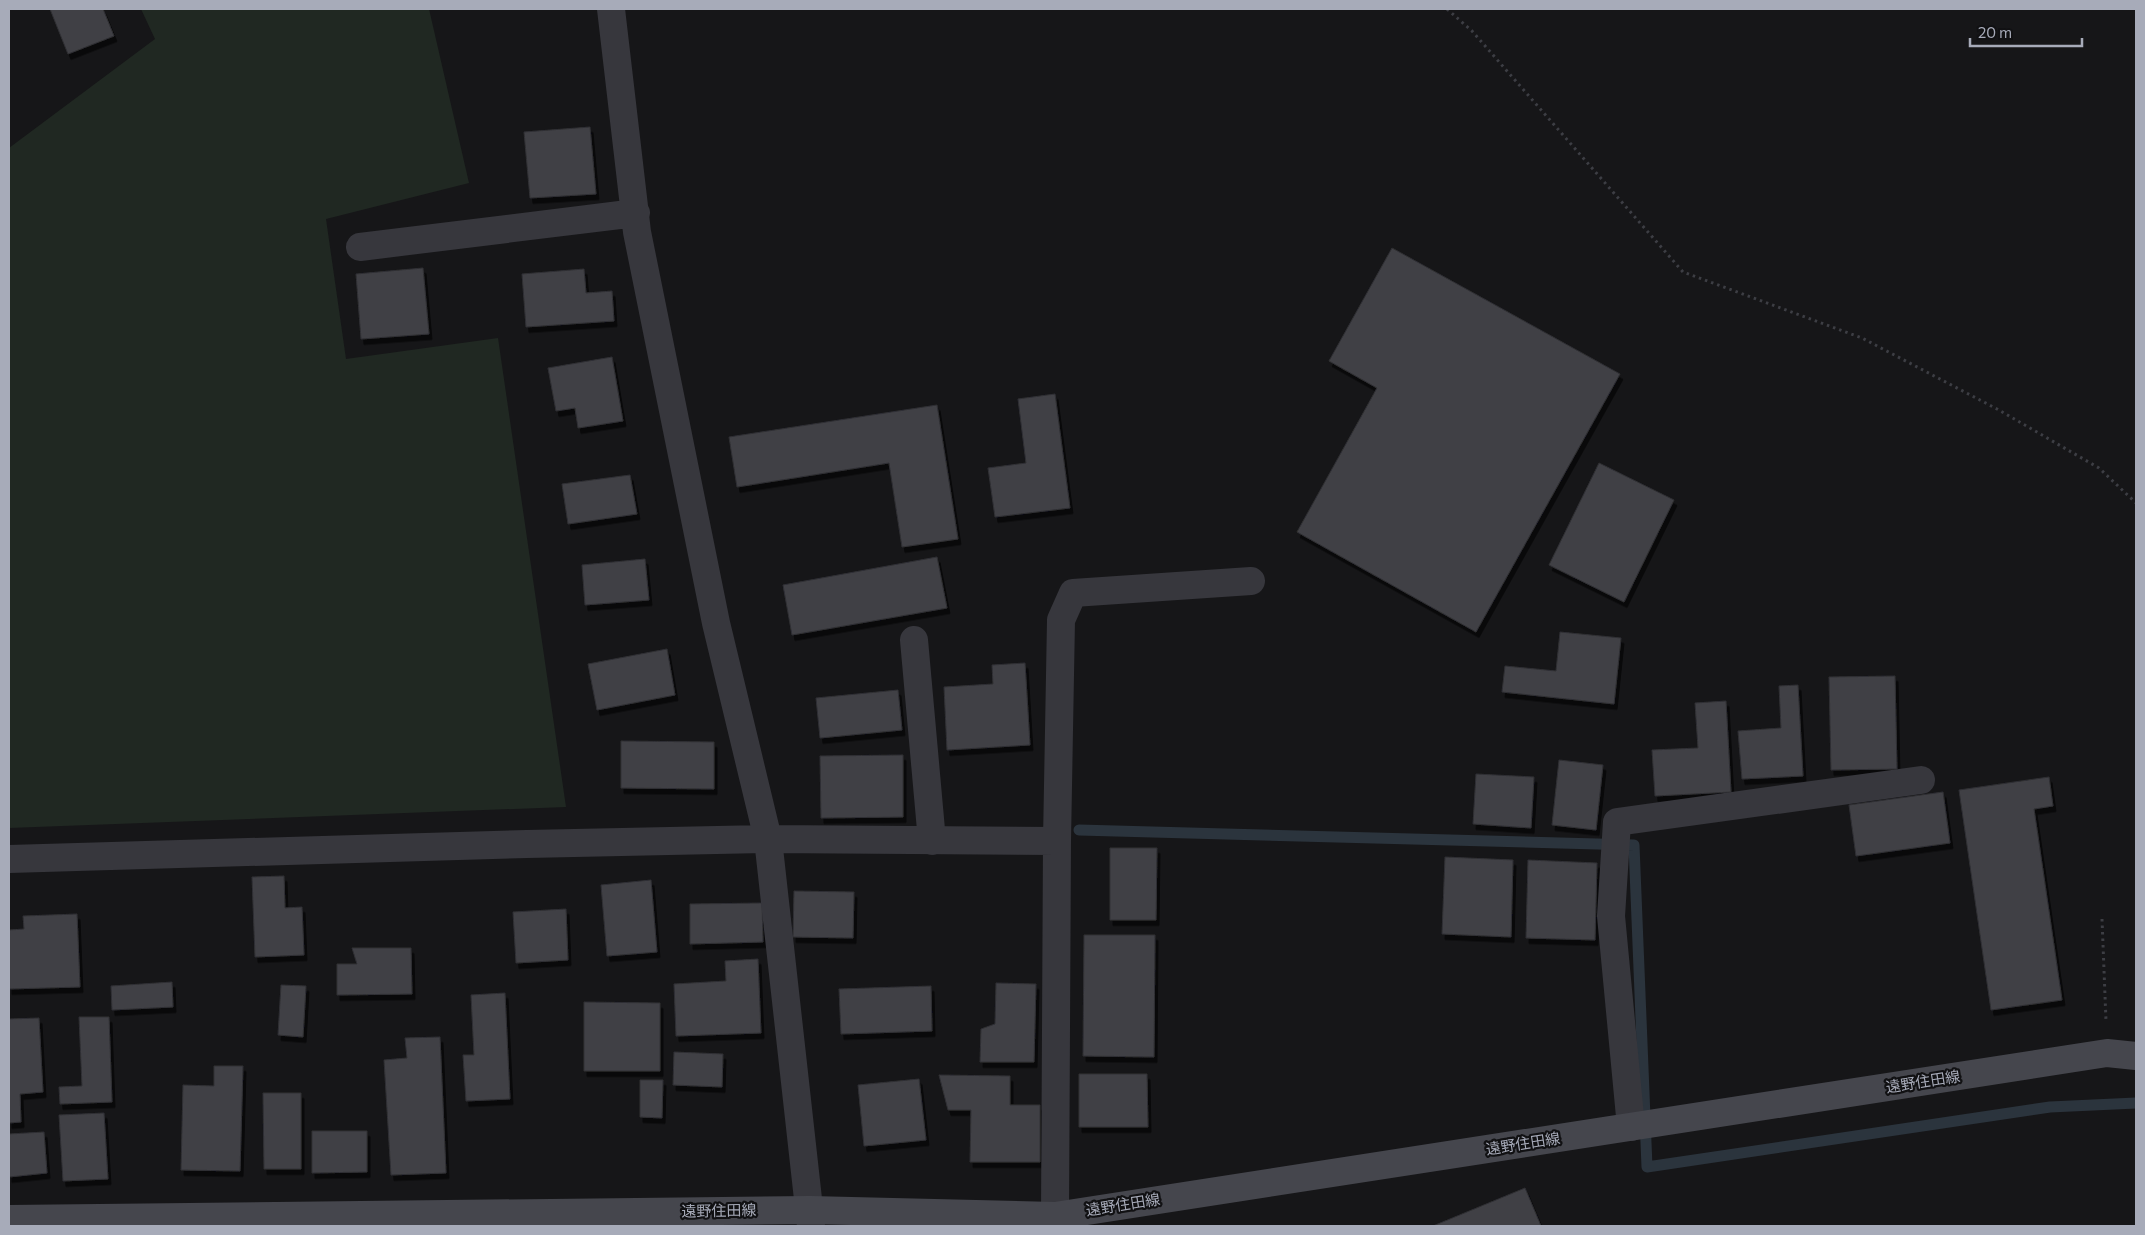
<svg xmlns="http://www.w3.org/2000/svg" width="2145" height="1235" font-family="Commissioner,'Noto Sans JP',sans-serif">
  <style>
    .green { fill: #202822 }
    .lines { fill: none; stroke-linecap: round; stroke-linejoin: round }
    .stream { stroke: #2b343d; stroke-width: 11 }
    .building { fill: #404045; stroke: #303034; filter: url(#shadow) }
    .path { stroke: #3d3e44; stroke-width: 3; stroke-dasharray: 2.5 4; stroke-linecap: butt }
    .street { stroke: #37373d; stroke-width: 28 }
    .secondary { stroke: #45464d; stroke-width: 28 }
    .labels { text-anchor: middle; stroke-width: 4.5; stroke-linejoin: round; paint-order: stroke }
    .street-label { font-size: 15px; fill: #a7abb9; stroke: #111113 }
  </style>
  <defs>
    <filter id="shadow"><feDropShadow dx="3" dy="5.5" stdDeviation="0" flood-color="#0009"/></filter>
  </defs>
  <rect width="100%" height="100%" fill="#161618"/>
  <!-- green -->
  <path class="green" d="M 141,9 L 429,9 L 469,183 L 326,219 L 346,359 L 498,338 L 566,807 L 9,828 L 9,148 L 155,39 Z"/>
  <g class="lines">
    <!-- stream -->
    <path class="stream" d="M 1079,830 L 1634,845 L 1647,1167 L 2050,1107 L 2136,1103"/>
  </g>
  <!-- building -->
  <path class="building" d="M 50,9 L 103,9 L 114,36 L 68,54 Z
    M 590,127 L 596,194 L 530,198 L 524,132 Z
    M 1392,248 L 1620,374 L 1476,632 L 1297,532 L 1377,388 L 1329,361 Z
    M 423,268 L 429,334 L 361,339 L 356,274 Z
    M 584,269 L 586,293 L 612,291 L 614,321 L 526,327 L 522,274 Z
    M 612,357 L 623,421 L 578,428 L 575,408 L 556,411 L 548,368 Z
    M 1055,394 L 1070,508 L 995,517 L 988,468 L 1026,463 L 1018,399 Z
    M 937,405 L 958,539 L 902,547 L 889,463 L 737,487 L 729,437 Z
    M 1599,463 L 1674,500 L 1624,602 L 1549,565 Z
    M 630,475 L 637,514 L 568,524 L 562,484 Z
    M 937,557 L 947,608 L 792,635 L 783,585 Z
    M 645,559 L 649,600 L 585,605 L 582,565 Z
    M 1560,632 L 1621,638 L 1614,704 L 1502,692 L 1505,666 L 1556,671 Z
    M 667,649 L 675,695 L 597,710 L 588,664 Z
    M 1025,663 L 1030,745 L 947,750 L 944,687 L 993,684 L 992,665 Z
    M 1895,676 L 1897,769 L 1831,770 L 1829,677 Z
    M 1798,685 L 1803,776 L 1742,779 L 1738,731 L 1781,728 L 1779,686 Z
    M 898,690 L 902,730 L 820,738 L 816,698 Z
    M 1726,701 L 1731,792 L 1655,796 L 1652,750 L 1698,748 L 1695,703 Z
    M 621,741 L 714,742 L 714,789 L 621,788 Z
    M 903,755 L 903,817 L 821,818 L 820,756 Z
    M 1559,760 L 1603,765 L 1596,830 L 1552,825 Z
    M 1476,774 L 1534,777 L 1531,828 L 1473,824 Z
    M 2049,777 L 2053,806 L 2034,809 L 2062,1000 L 1991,1010 L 1959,790 Z
    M 1943,792 L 1950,843 L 1856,856 L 1849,805 Z
    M 1110,848 L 1157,848 L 1156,920 L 1110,920 Z
    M 1445,857 L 1513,860 L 1511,937 L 1442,934 Z
    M 1528,860 L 1597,863 L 1595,940 L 1526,938 Z
    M 284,876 L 285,908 L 302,907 L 304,955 L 255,957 L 252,877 Z
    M 651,880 L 657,952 L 607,956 L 601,885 Z
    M 794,891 L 854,892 L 853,938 L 793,937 Z
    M 762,903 L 763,942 L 690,944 L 690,904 Z
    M 566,909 L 568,960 L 516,963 L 513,912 Z
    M 77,914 L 80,987 L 9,989 L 9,930 L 24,929 L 23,916 Z
    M 1084,935 L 1155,935 L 1154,1057 L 1083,1056 Z
    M 352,948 L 411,948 L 412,994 L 337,995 L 337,964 L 357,964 Z
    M 758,959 L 761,1033 L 676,1036 L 674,984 L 726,981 L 725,961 Z
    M 172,982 L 173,1007 L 112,1010 L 111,986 Z
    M 996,983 L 1036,984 L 1034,1062 L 980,1062 L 981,1029 L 995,1024 Z
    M 281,985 L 306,986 L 303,1037 L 278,1035 Z
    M 931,986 L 932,1031 L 841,1034 L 839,989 Z
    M 505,993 L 510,1099 L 466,1101 L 463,1055 L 474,1055 L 471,995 Z
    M 584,1002 L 660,1003 L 660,1071 L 584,1071 Z
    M 79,1017 L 109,1017 L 112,1102 L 60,1104 L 59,1087 L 82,1086 Z
    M 39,1018 L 43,1092 L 20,1094 L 21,1122 L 9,1123 L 9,1019 Z
    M 440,1037 L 446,1173 L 391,1175 L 384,1060 L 407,1058 L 405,1038 Z
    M 674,1052 L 723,1054 L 722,1087 L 673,1085 Z
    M 214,1066 L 243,1066 L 240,1171 L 181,1170 L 183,1085 L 214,1086 Z
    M 1079,1074 L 1147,1074 L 1148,1127 L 1079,1127 Z
    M 939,1075 L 1010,1076 L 1010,1105 L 1040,1105 L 1040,1162 L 970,1162 L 971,1110 L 948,1110 Z
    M 919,1079 L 926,1140 L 864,1146 L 858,1085 Z
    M 640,1080 L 663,1080 L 662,1118 L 640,1117 Z
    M 263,1093 L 301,1093 L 301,1169 L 264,1169 Z
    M 104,1113 L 108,1179 L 63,1181 L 59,1115 Z
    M 312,1131 L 367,1131 L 367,1172 L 312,1173 Z
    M 44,1132 L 47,1173 L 9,1177 L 9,1134 Z
    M 1525,1188 L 1541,1226 L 1433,1226 Z"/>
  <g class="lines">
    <!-- path -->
    <path class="path" d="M 1447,9 L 1472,31 L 1683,272 L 1862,338 L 1997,409 L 2099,468 L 2136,503
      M 2102,919 L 2106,1021"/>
    <!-- street -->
    <path class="street" d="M 611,9 L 637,232 L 716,623 L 768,839 L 811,1226
      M 360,247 L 636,213
      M 914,640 L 932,841
      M 9,859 L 527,844 L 768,839 L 1057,841
      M 1631,1127 L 1611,916 L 1617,822 L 1921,780
      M 1055,1216 L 1057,841 L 1061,620 L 1073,593 L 1251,581"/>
    <!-- secondary -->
    <path class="secondary" d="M 9,1219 L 810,1210 L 1055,1216 L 2107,1053 L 2136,1056"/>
  </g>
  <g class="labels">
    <!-- street labels -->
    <g class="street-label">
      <text transform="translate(1923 1082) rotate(-9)" y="5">遠野住田線</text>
      <text transform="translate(1523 1144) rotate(-9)" y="5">遠野住田線</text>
      <text transform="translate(1123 1205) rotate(-9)" y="5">遠野住田線</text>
      <text transform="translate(719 1211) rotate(-1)" y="5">遠野住田線</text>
    </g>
  </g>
  <!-- border -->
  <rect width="2145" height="1235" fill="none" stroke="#a7abb9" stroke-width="20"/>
  <!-- scale -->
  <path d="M1970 38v8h112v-8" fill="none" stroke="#a7abb9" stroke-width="2.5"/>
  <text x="1978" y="38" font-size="15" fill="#a7abb9" stroke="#111113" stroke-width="4" paint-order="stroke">20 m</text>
</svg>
